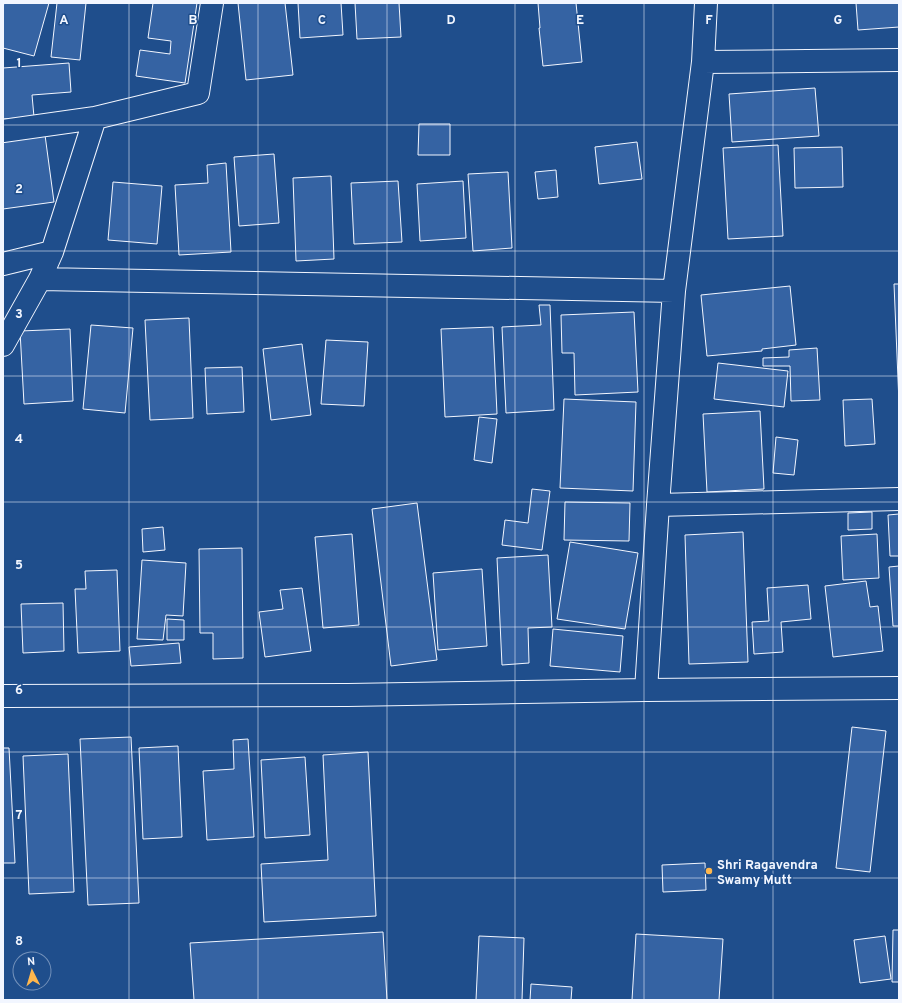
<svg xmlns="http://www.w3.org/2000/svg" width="902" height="1003" font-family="Overpass,sans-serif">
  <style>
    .building { fill: #3563a3; stroke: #f2f6ff }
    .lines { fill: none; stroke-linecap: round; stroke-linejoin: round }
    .street-casing { stroke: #f2f6ff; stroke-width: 24 }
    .street { stroke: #1f4e8c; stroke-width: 22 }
    .grid { fill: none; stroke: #f2f6ff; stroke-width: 1; stroke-opacity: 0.55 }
    .poi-dot { fill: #ffb74d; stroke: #1f4e8c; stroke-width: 1.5 }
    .labels { text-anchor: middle; stroke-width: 3; stroke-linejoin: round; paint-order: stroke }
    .poi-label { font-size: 13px; font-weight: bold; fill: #f2f6ff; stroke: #1f4e8c; text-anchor: start }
    .grid-label { font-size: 13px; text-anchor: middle; font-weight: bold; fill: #f2f6ff; stroke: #1f4e8c; stroke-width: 3; stroke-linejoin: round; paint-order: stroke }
  </style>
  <rect width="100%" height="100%" fill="#1f4e8c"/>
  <!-- building -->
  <path class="building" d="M 4,3 L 49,3 L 34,56 L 3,48 L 3,7 Z
    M 57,3 L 86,3 L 80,60 L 51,57 Z
    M 153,3 L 197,3 L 185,83 L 136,76 L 140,50 L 170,54 L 171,41 L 148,38 Z
    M 238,3 L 285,3 L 293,75 L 246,80 Z
    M 298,3 L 341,3 L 343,35 L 300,38 Z
    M 355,3 L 399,3 L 401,37 L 357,39 Z
    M 538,3 L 576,3 L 582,62 L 543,66 L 539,28 L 540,28 Z
    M 856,3 L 899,3 L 899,27 L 858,30 Z
    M 69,63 L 71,92 L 32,95 L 34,117 L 3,119 L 3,68 Z
    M 815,88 L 819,136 L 732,142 L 729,94 Z
    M 419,124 L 450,124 L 450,155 L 418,155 Z
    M 45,135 L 54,202 L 3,209 L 3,140 Z
    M 637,142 L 642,179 L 599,184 L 595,147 Z
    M 778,145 L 783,236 L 728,239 L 723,148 Z
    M 842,147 L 843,187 L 795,188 L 794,148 Z
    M 274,154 L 279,223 L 239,226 L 234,157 Z
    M 226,163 L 231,252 L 179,255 L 175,185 L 208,183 L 207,165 Z
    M 556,170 L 558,197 L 538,199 L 535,172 Z
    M 508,172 L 512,248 L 473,251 L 468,174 Z
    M 331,176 L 334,259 L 296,261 L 293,178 Z
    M 398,181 L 402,242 L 354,244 L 351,183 Z
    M 463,181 L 466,238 L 420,241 L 417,184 Z
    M 113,182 L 162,186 L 157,244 L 108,240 Z
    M 894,284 L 899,284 L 899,403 Z
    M 790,286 L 796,345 L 762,349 L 762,351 L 707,356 L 701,295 Z
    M 539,305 L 550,305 L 554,410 L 506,413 L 502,327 L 541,325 Z
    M 634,312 L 638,392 L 575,395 L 574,353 L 562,353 L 561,315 Z
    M 189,318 L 193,418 L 150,420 L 145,320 Z
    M 91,325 L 133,328 L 125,413 L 83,409 Z
    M 493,327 L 497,414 L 445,417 L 441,329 Z
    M 70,329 L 73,401 L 24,404 L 20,331 Z
    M 326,340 L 368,342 L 364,406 L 321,404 Z
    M 302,344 L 311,415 L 271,420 L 263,349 Z
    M 817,348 L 820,400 L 791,401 L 790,366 L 763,366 L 763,358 L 789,357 L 789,350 Z
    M 718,363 L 788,371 L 784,407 L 714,399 Z
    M 242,367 L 244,412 L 207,414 L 205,368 Z
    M 564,399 L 636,402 L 633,491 L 560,488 Z
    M 872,399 L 875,444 L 845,446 L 843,400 Z
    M 760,411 L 764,489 L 707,492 L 703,414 Z
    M 479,417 L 497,419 L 492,463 L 474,460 Z
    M 776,437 L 798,440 L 794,475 L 773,473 Z
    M 532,489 L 550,491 L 542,550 L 502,545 L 505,520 L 528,523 Z
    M 565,502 L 630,503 L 629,541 L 564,540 Z
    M 417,503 L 437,660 L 391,666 L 372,509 Z
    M 872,512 L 872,529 L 848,530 L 848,513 Z
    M 899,514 L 899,556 L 890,556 L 888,515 Z
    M 163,527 L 165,550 L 143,552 L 142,529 Z
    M 743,532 L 748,662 L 689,664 L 685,535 Z
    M 352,534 L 359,625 L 323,628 L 315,537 Z
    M 877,534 L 879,578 L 843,580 L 841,536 Z
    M 570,542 L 638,553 L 625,629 L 557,619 Z
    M 242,548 L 243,658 L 213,659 L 213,633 L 200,633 L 199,549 Z
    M 548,555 L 552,627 L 528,628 L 529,663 L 502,665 L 497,558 Z
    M 142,560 L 186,563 L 183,616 L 166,615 L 163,640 L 137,639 Z
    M 899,566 L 899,626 L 893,626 L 889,567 Z
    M 482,569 L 487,646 L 438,650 L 433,573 Z
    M 117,570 L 120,651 L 78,653 L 75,589 L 86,589 L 85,571 Z
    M 866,581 L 870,607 L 878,606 L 883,651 L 833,657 L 825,586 Z
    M 808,585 L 811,619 L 781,622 L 783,652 L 754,654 L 752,622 L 769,621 L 767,588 Z
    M 302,588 L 311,651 L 265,657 L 259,612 L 283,609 L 280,590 Z
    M 63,603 L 64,651 L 23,653 L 21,604 Z
    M 167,619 L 184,620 L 184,640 L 167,640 Z
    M 553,629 L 623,636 L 620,672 L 550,666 Z
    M 179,643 L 181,663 L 131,666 L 129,647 Z
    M 852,727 L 886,731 L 870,872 L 836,868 Z
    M 131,737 L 139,903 L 88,905 L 80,739 Z
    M 248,739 L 254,837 L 207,840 L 203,771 L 234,769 L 233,740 Z
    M 178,746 L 182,837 L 143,839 L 139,748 Z
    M 3,748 L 9,748 L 15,863 L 3,863 Z
    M 368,752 L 376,916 L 264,922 L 261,864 L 328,860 L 323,755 Z
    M 68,754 L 74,892 L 29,894 L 23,756 Z
    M 305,757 L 310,835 L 265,838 L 261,760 Z
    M 705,863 L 706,890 L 663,892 L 662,865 Z
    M 893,930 L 899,930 L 899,982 L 892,982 Z
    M 383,932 L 387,1000 L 194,1000 L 190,943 Z
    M 636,934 L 723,939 L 719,1000 L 632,1000 Z
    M 479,936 L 524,938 L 522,1000 L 476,1000 Z
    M 885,936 L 891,979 L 860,983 L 854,940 Z
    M 531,984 L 572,987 L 571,1000 L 530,1000 Z"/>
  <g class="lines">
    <defs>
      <path id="street" d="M 703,62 L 899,60
        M 3,131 L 95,118
        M 3,264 L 52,252
        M 40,279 L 674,291
        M 3,345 L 40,279 L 52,252 L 95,118 L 198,93 L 212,3
        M 658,505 L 899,499
        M 646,690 L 658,505 L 674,291 L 703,62 L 706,3
        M 3,696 L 348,695 L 646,690 L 899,688"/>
    </defs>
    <!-- street casing -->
    <use href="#street" class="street-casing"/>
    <!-- street -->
    <use href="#street" class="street"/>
  </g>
  <!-- grid -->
  <path class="grid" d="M 129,3 L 129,1000M 258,3 L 258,1000M 387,3 L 387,1000M 515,3 L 515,1000M 644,3 L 644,1000M 773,3 L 773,1000M 3,125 L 899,125M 3,251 L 899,251M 3,376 L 899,376M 3,502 L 899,502M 3,627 L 899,627M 3,752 L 899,752M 3,878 L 899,878"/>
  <!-- markers -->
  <circle class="poi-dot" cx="709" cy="871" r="4"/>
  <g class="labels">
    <!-- poi labels -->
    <g class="poi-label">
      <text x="717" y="869">Shri Ragavendra<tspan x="717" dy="15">Swamy Mutt</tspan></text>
    </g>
  </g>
  <g class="grid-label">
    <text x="64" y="24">A</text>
    <text x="193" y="24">B</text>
    <text x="322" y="24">C</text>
    <text x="451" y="24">D</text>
    <text x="580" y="24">E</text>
    <text x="709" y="24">F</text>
    <text x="838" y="24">G</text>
    <text x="19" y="67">1</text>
    <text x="19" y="193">2</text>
    <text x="19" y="318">3</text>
    <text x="19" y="443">4</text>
    <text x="19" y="569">5</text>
    <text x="19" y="694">6</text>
    <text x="19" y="819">7</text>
    <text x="19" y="945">8</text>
  </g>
  <!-- border -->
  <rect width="902" height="1003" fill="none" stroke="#f2f6ff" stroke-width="8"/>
  <!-- north arrow -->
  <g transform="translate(32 971) rotate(355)"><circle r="19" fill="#1f4e8c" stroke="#7391ba"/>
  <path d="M0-3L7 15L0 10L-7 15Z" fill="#ffb74d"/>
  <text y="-6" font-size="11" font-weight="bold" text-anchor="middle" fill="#f2f6ff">N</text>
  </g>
</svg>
